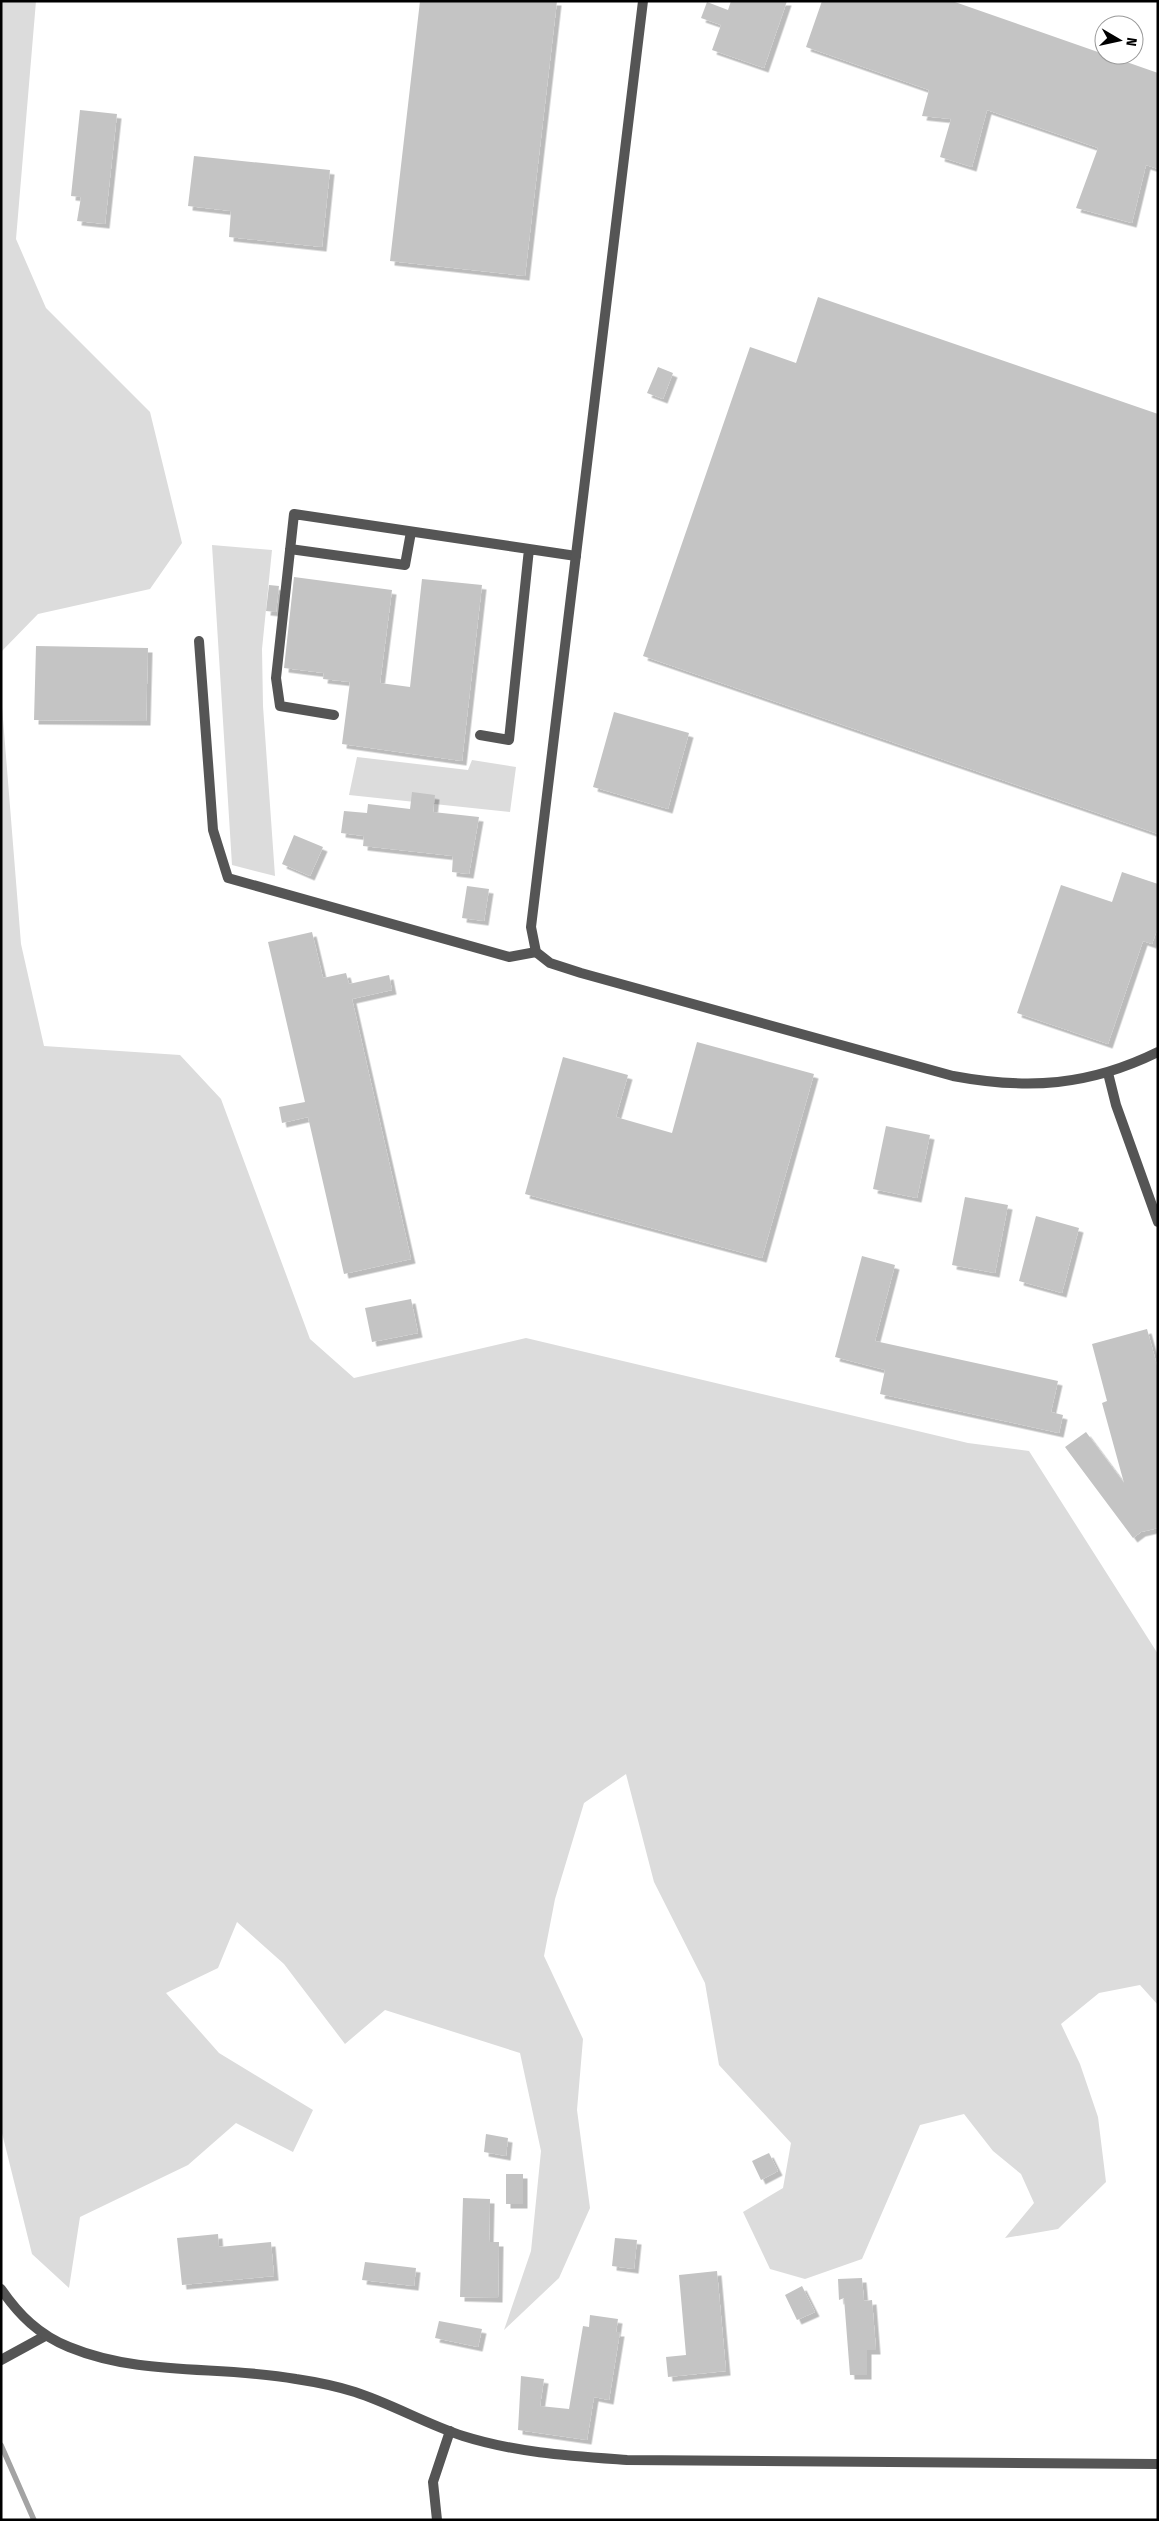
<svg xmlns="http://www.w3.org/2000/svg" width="1159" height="2521" font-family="'Fira Sans Condensed',sans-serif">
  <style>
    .green { fill: #dcdcdc }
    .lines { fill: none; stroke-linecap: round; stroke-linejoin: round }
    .stream { stroke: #a3a3a3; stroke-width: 5.5 }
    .building { fill: #c4c4c4; filter: url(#shadow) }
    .service { stroke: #555; stroke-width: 10 }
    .minor { stroke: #555; stroke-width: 10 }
    .tertiary { stroke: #555; stroke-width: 10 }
  </style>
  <defs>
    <filter id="shadow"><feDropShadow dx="4.5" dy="4.5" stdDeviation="0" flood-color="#0004"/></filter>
  </defs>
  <rect width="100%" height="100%" fill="#fff"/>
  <!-- green -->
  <path class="green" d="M 1,1 L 36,1 L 16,239 L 46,308 L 150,412 L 182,543 L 150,589 L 38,614 L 1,652 Z
    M 212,545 L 272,550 L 262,649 L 263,706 L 275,876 L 232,865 Z
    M 1,694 L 21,944 L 44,1046 L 180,1055 L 221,1099 L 310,1339 L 354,1378 L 526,1338 L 968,1443 L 1029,1451 L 1158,1654 L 1158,2005 L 1140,1985 L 1099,1993 L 1061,2024 L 1080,2064 L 1098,2117 L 1106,2182 L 1058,2229 L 1005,2238 L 1034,2203 L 1021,2174 L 993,2151 L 964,2114 L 920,2125 L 862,2259 L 805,2279 L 770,2269 L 743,2212 L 783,2188 L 791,2143 L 719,2065 L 705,1983 L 654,1882 L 626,1774 L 584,1803 L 555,1899 L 544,1956 L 583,2039 L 577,2110 L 590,2208 L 559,2278 L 504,2330 L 531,2251 L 541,2151 L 520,2053 L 385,2010 L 345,2044 L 284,1964 L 237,1922 L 218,1968 L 166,1993 L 219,2053 L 313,2110 L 293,2152 L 236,2123 L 188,2165 L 80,2217 L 69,2288 L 32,2254 L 1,2129 Z
    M 357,757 L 468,770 L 472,760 L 516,767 L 510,812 L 349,795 Z"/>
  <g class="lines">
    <!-- stream -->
    <path class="stream" d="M 1,2445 L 34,2520"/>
  </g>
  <!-- building -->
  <path class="building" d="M 420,1 L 557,1 L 525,276 L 390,261 Z
    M 731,1 L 787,1 L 764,68 L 712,50 L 721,25 L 701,18 L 707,2 L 728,10 Z
    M 822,1 L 952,1 L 1158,73 L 1158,169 L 1146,165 L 1132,223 L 1076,208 L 1098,148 L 987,110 L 972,167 L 940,157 L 951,119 L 922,116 L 929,90 L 806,47 Z
    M 80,110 L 117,114 L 105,224 L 77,221 L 81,197 L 71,196 Z
    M 194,156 L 330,170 L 322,247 L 229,237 L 231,211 L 188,206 Z
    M 818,297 L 1158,414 L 1158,834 L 643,656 L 750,347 L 796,363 Z
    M 658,367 L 673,373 L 663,399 L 647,393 Z
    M 294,577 L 392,590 L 380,683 L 410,687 L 422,579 L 482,585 L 462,761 L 342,744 L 350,682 L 323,679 L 324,673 L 284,668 Z
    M 269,585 L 279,586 L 276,612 L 266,611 Z
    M 36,646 L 148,648 L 146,721 L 34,720 Z
    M 614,712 L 689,733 L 668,809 L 593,787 Z
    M 412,792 L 435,795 L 433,812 L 479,817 L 469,874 L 452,872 L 453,856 L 363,846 L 364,836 L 341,833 L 344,811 L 367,813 L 368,804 L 410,809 Z
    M 294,835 L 323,847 L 310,876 L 282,864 Z
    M 1122,872 L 1158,884 L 1158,927 L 1152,944 L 1143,941 L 1108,1044 L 1017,1013 L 1061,885 L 1112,902 Z
    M 467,886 L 489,889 L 484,921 L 462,918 Z
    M 312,932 L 323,978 L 346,973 L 349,984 L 389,975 L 392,990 L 352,999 L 411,1259 L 344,1274 L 308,1117 L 282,1123 L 279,1107 L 305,1102 L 268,942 Z
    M 697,1042 L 814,1074 L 762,1258 L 525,1194 L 563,1057 L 628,1075 L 616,1117 L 672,1133 Z
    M 886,1126 L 930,1135 L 917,1198 L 873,1189 Z
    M 965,1197 L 1008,1205 L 995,1273 L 952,1265 Z
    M 1036,1216 L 1079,1228 L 1062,1293 L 1019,1281 Z
    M 862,1256 L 895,1265 L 875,1341 L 1058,1381 L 1051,1412 L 1063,1415 L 1059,1433 L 880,1394 L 885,1370 L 835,1357 Z
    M 411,1299 L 418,1333 L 372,1342 L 365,1308 Z
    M 1147,1329 L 1158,1369 L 1158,1528 L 1141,1532 L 1133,1538 L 1065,1447 L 1086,1432 L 1124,1483 L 1102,1403 L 1107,1401 L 1092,1344 Z
    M 486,2134 L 508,2138 L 506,2156 L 484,2152 Z
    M 769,2153 L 778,2171 L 761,2180 L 752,2161 Z
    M 506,2174 L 523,2174 L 523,2204 L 506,2204 Z
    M 463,2198 L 490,2199 L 489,2242 L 499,2242 L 498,2298 L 460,2297 Z
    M 218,2234 L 219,2247 L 271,2242 L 274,2276 L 182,2285 L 177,2238 Z
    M 615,2238 L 637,2240 L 634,2269 L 612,2266 Z
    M 365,2262 L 416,2268 L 414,2286 L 362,2280 Z
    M 717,2271 L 726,2371 L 668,2377 L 666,2357 L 686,2355 L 679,2275 Z
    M 862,2278 L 864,2301 L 872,2300 L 876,2350 L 867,2350 L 867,2375 L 850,2375 L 844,2298 L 839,2300 L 838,2279 Z
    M 802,2286 L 815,2312 L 797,2320 L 785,2295 Z
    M 590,2315 L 618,2319 L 616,2332 L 620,2332 L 609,2400 L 594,2397 L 587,2440 L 518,2430 L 521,2376 L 544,2379 L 540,2406 L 569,2409 L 583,2326 L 589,2327 Z
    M 439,2321 L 482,2329 L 478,2347 L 435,2338 Z"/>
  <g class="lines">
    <!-- service -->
    <path class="service" d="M 290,549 L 405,565 L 411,532
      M 334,715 L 280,706 L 276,678 L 294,514 L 576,556
      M 480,735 L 509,740 L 529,549"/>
    <!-- minor -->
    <path class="minor" d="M 199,641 L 213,830 L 228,878 L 509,957 L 536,952
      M 1108,1073 L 1116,1105 L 1158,1222
      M 1,2360 L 45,2336
      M 437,2520 L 433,2482 L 450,2431"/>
    <!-- tertiary -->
    <path class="tertiary" d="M 643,1 L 531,927 L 536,952 L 550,963 L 581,973 L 953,1076 C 1028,1090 1089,1086 1158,1052
      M 1,2289 C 19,2315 39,2335 69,2347 C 142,2377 220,2365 296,2379 C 316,2382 336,2386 355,2392 C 392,2404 426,2424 463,2436 C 517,2453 571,2456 627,2460 L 1158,2464"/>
  </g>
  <!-- border -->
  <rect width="1159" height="2521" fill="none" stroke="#000000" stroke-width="5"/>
  <!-- north arrow -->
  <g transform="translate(1119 40) rotate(99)"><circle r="24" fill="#ffffff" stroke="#999999"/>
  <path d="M0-4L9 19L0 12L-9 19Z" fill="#000000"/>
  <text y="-8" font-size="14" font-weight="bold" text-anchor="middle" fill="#000000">N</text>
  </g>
</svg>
